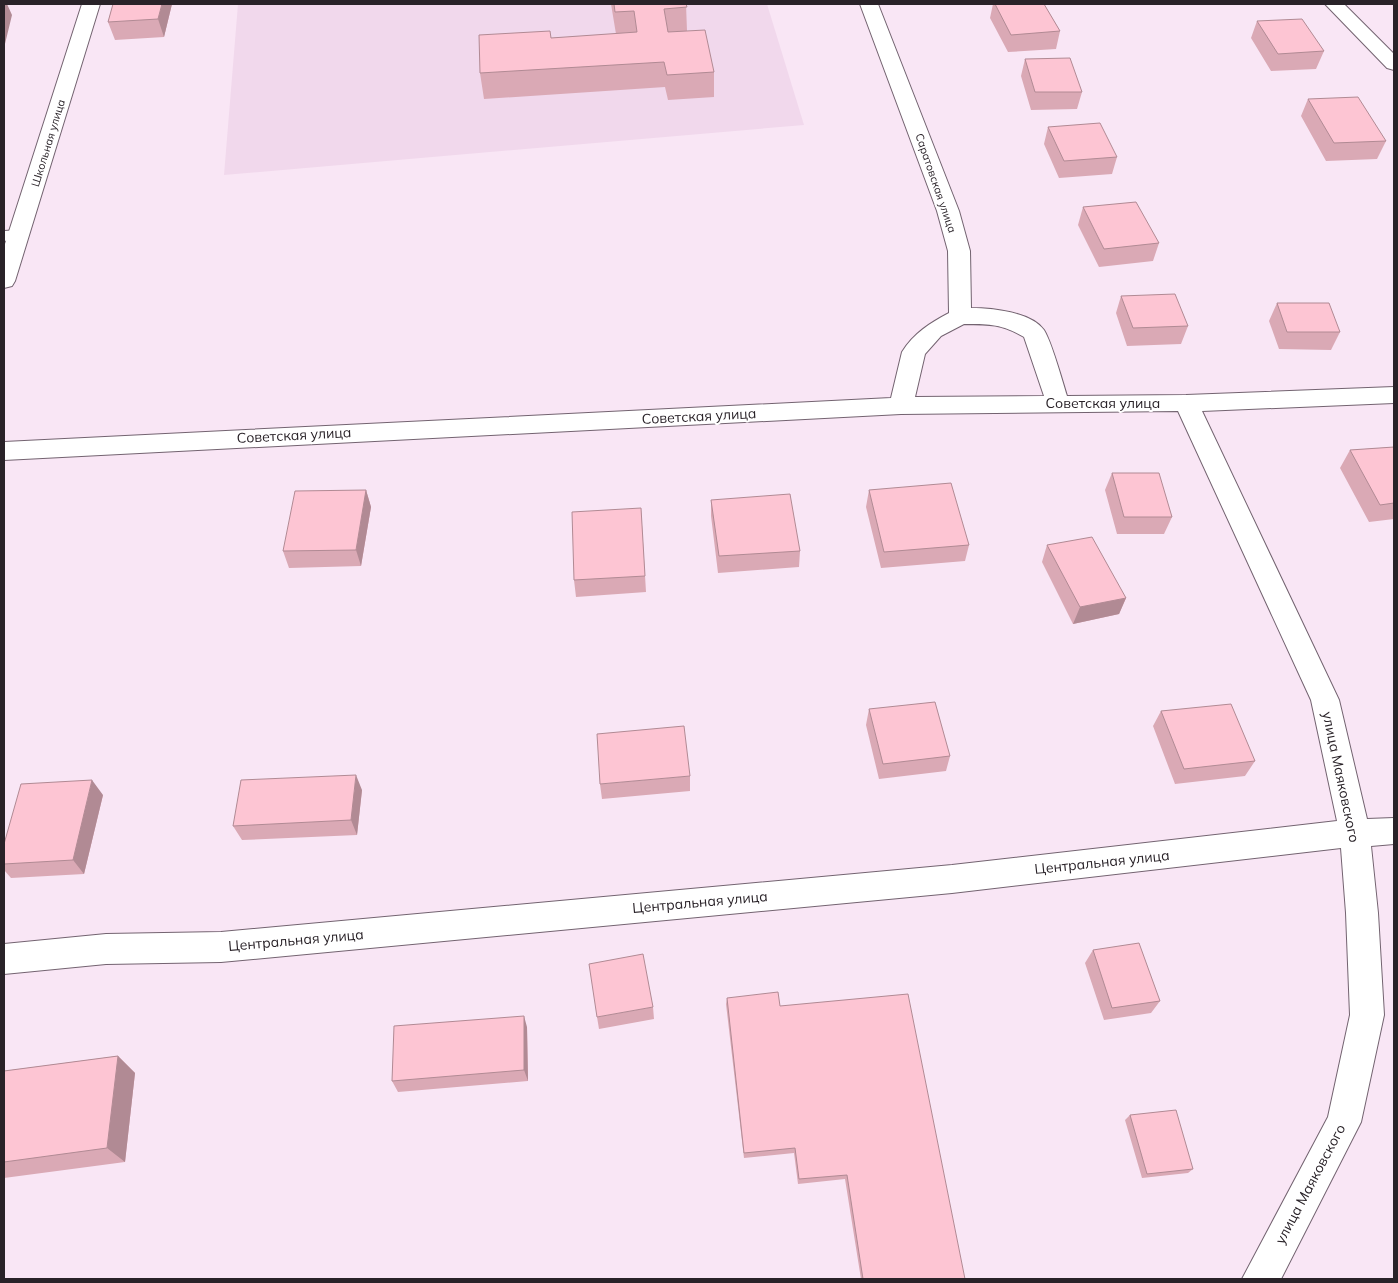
<svg xmlns="http://www.w3.org/2000/svg" width="1398" height="1283" font-family="Mulish,sans-serif">
  <style>
    .built { fill: #f1d8ec }
    .lines { fill: none; stroke-linecap: round; stroke-linejoin: round }
    .service-casing { stroke: #736370; stroke-width: 2 }
    .minor-casing { stroke: #736370; stroke-width: 2 }
    .service { fill: #fff; fill-rule: evenodd }
    .minor { fill: #fff; fill-rule: evenodd }
    .wall { fill: #daa9b5 }
    .shaded-wall { fill: #b18a94 }
    .building { fill: #fdc5d3; stroke: #b18a94 }
    .labels { text-anchor: middle; stroke-width: 4; stroke-linejoin: round; paint-order: stroke }
    .far-street-label { font-size: 11px; fill: #292228; stroke: #fff }
    .street-label { font-size: 14px; fill: #292228; stroke: #fff }
  </style>
  <rect width="100%" height="100%" fill="#f9e6f5"/>
  <!-- built -->
  <path class="built" d="M 238,4 L 767,4 L 804,125 L 224,175 Z"/>
  <g class="lines">
    <defs>
      <path id="service" d="M 19,230 L 24,232 L 26,235 L 24,238 L 4,241 L 4,231 Z"/>
      <path id="minor" d="M 82,4 L 100,4 L 15,281 L 12,286 L 4,288 L 4,247 Z
        M 860,4 L 878,4 L 959,211 L 970,251 L 971,308 C 992,308 1031,312 1044,330 C 1052,343 1062,380 1067,396 L 1186,395 L 1394,387 L 1394,403 L 1202,411 L 1339,700 L 1367,819 L 1394,818 L 1394,844 L 1371,846 L 1378,913 L 1384,1015 L 1361,1122 L 1281,1279 L 1242,1279 L 1328,1117 L 1350,1015 L 1346,913 L 1341,848 L 952,893 L 221,962 L 106,964 L 4,974 L 4,944 L 106,934 L 221,932 L 952,865 L 1337,821 L 1311,700 L 1178,411 L 901,414 L 4,460 L 4,442 L 891,398 L 902,352 C 914,333 930,323 949,313 L 948,251 L 937,211 ZM 964,324 C 989,324 1002,324 1024,337 L 1044,396 L 915,397 L 925,354 L 941,336 Z
        M 1325,4 L 1344,4 L 1394,54 L 1394,70 L 1387,68 Z"/>
    </defs>
    <!-- service casing -->
    <use href="#service" class="service-casing"/>
    <!-- minor casing -->
    <use href="#minor" class="minor-casing"/>
    <!-- service -->
    <use href="#service" class="service"/>
    <!-- minor -->
    <use href="#minor" class="minor"/>
  </g>
  <!-- wall -->
  <path class="wall" d="M 113,4 L 172,4 L 164,37 L 115,40 L 108,22 Z
    M 611,4 L 686,4 L 687,31 L 714,72 L 714,97 L 668,100 L 665,87 L 484,99 L 480,73 L 551,38 L 616,34 Z
    M 993,4 L 1044,4 L 1060,31 L 1056,49 L 1008,52 L 990,18 Z
    M 1257,21 L 1324,51 L 1316,69 L 1271,71 L 1251,38 Z
    M 1025,59 L 1082,92 L 1077,109 L 1031,110 L 1021,76 Z
    M 1308,99 L 1386,141 L 1377,159 L 1326,161 L 1301,116 Z
    M 1048,127 L 1117,157 L 1112,174 L 1059,178 L 1044,144 Z
    M 1083,207 L 1159,243 L 1153,261 L 1099,267 L 1078,225 Z
    M 1121,296 L 1188,326 L 1181,344 L 1127,346 L 1116,313 Z
    M 1277,303 L 1340,332 L 1331,350 L 1279,349 L 1269,321 Z
    M 1394,447 L 1394,519 L 1369,522 L 1340,468 L 1350,450 Z
    M 1112,473 L 1172,517 L 1164,534 L 1117,534 L 1105,490 Z
    M 366,490 L 371,507 L 361,566 L 289,568 L 283,551 Z
    M 869,490 L 969,545 L 965,561 L 881,568 L 866,507 Z
    M 711,500 L 800,551 L 799,567 L 718,573 L 711,516 Z
    M 641,508 L 646,592 L 576,597 L 574,580 Z
    M 1047,545 L 1126,598 L 1119,614 L 1073,624 L 1042,562 Z
    M 869,709 L 950,756 L 946,771 L 879,779 L 866,725 Z
    M 1161,711 L 1255,761 L 1245,776 L 1175,784 L 1153,726 Z
    M 690,776 L 690,791 L 602,799 L 600,784 Z
    M 362,790 L 357,835 L 242,840 L 233,826 Z
    M 103,795 L 84,874 L 11,878 L 4,870 L 4,844 Z
    M 1093,950 L 1160,1001 L 1151,1013 L 1104,1020 L 1085,963 Z
    M 727,998 L 780,1006 L 965,1279 L 861,1279 L 845,1179 L 798,1184 L 794,1153 L 744,1158 L 726,1004 Z
    M 653,1007 L 654,1019 L 599,1029 L 597,1017 Z
    M 527,1027 L 528,1081 L 398,1092 L 392,1081 Z
    M 118,1056 L 135,1073 L 125,1162 L 4,1178 L 4,1071 Z
    M 1130,1115 L 1193,1169 L 1188,1173 L 1142,1178 L 1125,1120 Z"/>
  <!-- shaded-wall -->
  <path class="shaded-wall" d="M 4,4 L 7,4 L 12,15 L 4,48 Z
    M 162,4 L 172,4 L 164,37 L 158,19 Z
    M 366,490 L 371,507 L 361,566 L 356,550 Z
    M 1126,598 L 1119,614 L 1073,624 L 1080,607 Z
    M 356,775 L 362,790 L 357,835 L 351,820 Z
    M 92,780 L 103,795 L 84,874 L 73,860 Z
    M 524,1016 L 527,1027 L 528,1081 L 524,1070 Z
    M 118,1056 L 135,1073 L 125,1162 L 107,1148 Z"/>
  <!-- building -->
  <path class="building" d="M 113,4 L 162,4 L 158,19 L 108,22 Z
    M 614,4 L 686,4 L 687,7 L 664,9 L 668,32 L 705,30 L 714,72 L 667,75 L 664,62 L 480,73 L 479,35 L 550,31 L 551,38 L 637,32 L 634,11 L 615,12 Z
    M 995,4 L 1044,4 L 1060,31 L 1011,35 Z
    M 1302,19 L 1324,51 L 1278,54 L 1257,21 Z
    M 1070,58 L 1082,92 L 1035,92 L 1025,59 Z
    M 1358,97 L 1386,141 L 1334,143 L 1308,99 Z
    M 1100,123 L 1117,157 L 1064,161 L 1048,127 Z
    M 1136,202 L 1159,243 L 1104,249 L 1083,207 Z
    M 1175,294 L 1188,326 L 1133,328 L 1121,296 Z
    M 1277,303 L 1329,303 L 1340,332 L 1287,332 Z
    M 1394,447 L 1394,503 L 1380,505 L 1350,450 Z
    M 1112,473 L 1159,473 L 1172,517 L 1124,517 Z
    M 951,483 L 969,545 L 884,552 L 869,490 Z
    M 366,490 L 356,550 L 283,551 L 295,491 Z
    M 790,494 L 800,551 L 719,556 L 711,500 Z
    M 641,508 L 645,576 L 574,580 L 572,512 Z
    M 1092,537 L 1126,598 L 1080,607 L 1047,545 Z
    M 935,702 L 950,756 L 883,764 L 869,709 Z
    M 1231,704 L 1255,761 L 1184,769 L 1161,711 Z
    M 684,726 L 690,776 L 600,784 L 597,734 Z
    M 356,775 L 351,820 L 233,826 L 241,780 Z
    M 92,780 L 73,860 L 4,864 L 4,844 L 21,784 Z
    M 1139,943 L 1160,1001 L 1112,1008 L 1093,950 Z
    M 643,954 L 653,1007 L 597,1017 L 589,964 Z
    M 778,992 L 780,1006 L 908,994 L 965,1279 L 863,1279 L 847,1175 L 799,1179 L 795,1148 L 744,1153 L 727,998 Z
    M 524,1016 L 524,1070 L 392,1081 L 394,1026 Z
    M 118,1056 L 107,1148 L 4,1162 L 4,1071 Z
    M 1176,1110 L 1193,1169 L 1147,1174 L 1130,1115 Z"/>
  <g class="labels">
    <!-- far-street labels -->
    <g class="far-street-label">
      <text transform="translate(48 143) rotate(-73)" y="4">Школьная улица</text>
      <text transform="translate(936 183) rotate(71)" y="4">Саратовская улица</text>
    </g>
    <!-- street labels -->
    <g class="street-label">
      <text x="1103" y="408">Советская улица</text>
      <text transform="translate(699 416) rotate(-3)" y="5">Советская улица</text>
      <text transform="translate(294 435) rotate(-3)" y="5">Советская улица</text>
      <text transform="translate(1341 777) rotate(78)" y="5">улица Маяковского</text>
      <text transform="translate(1102 862) rotate(-6)" y="5">Центральная улица</text>
      <text transform="translate(700 902) rotate(-5)" y="5">Центральная улица</text>
      <text transform="translate(296 940) rotate(-5)" y="5">Центральная улица</text>
      <text transform="translate(1310 1184) rotate(-62)" y="5">улица Маяковского</text>
    </g>
  </g>
  <!-- border -->
  <rect width="1398" height="1283" fill="none" stroke="#292228" stroke-width="10"/>
</svg>
